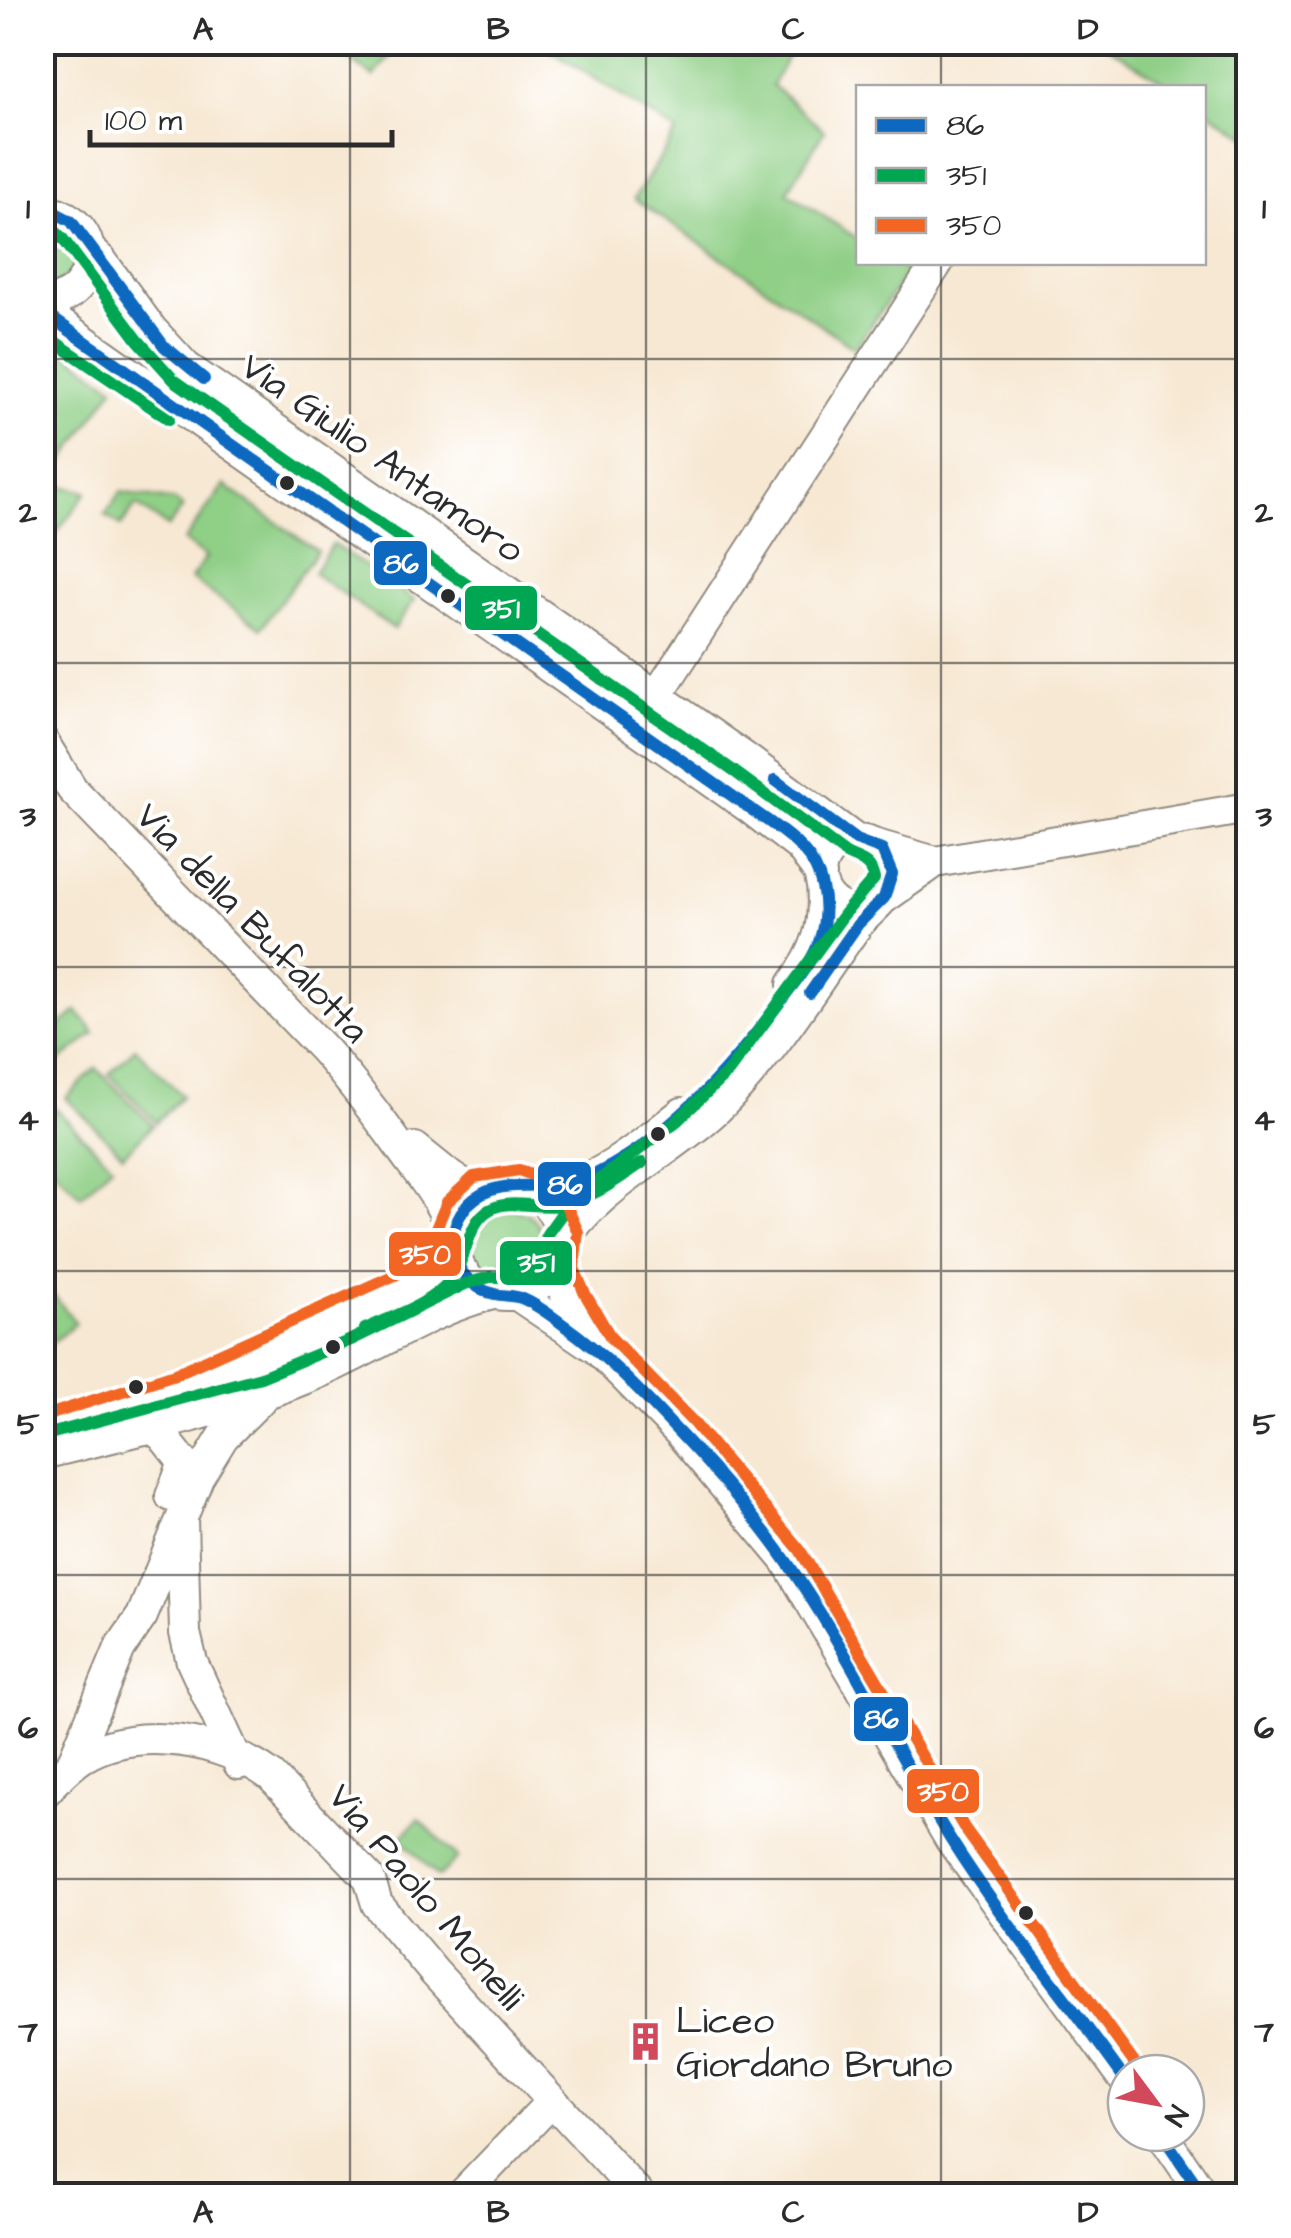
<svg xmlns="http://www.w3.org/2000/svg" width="1291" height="2238" font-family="'Architects Daughter',sans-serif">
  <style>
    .green { fill: #8fcf86; stroke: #5d7d58; stroke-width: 2.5 }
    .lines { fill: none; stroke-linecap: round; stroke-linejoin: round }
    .minor-casing { stroke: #918a7f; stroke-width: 34 }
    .minor { stroke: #fff; stroke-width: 30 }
    .bus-1-casing { stroke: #fff; stroke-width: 20 }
    .bus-2-casing { stroke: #fff; stroke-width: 20 }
    .bus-3-casing { stroke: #fff; stroke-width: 20 }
    .bus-1 { stroke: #0c69bf; stroke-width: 12 }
    .bus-2 { stroke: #00a651; stroke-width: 12 }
    .bus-3 { stroke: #f26522; stroke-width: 12 }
    .grid { fill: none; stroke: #2b2b2b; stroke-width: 2.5; stroke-opacity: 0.55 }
    .bus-dot { fill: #2b2b2b; stroke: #fff; stroke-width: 4 }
    .labels { text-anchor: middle; stroke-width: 8; stroke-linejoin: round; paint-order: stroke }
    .street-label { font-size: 38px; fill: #2b2b2b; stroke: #fff }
    .poi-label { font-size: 38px; fill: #2b2b2b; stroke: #fff; text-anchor: start }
    .line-badge { stroke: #fff; stroke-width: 4 }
    .badge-label { font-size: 28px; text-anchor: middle; font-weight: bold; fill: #fff }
    .neatline { fill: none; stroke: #2b2b2b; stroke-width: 4 }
    .grid-label { font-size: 32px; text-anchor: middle; font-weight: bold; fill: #2b2b2b }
  </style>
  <rect width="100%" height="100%" fill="#fff"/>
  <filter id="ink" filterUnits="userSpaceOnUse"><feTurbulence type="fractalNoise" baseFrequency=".01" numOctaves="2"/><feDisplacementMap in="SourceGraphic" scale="20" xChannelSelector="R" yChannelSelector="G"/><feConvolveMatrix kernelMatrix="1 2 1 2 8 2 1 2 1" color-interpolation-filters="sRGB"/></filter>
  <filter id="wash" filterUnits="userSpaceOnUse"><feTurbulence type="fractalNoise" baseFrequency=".0048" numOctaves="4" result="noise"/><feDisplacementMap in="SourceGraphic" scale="40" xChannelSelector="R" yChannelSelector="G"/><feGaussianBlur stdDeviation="2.25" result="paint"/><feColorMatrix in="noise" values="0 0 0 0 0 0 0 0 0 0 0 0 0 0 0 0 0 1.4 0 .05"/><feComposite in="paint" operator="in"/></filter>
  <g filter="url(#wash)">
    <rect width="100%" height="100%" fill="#f7e8d3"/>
    <!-- green -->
    <path class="green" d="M 328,43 L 399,43 L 374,77 Z
      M 540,43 L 795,43 L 772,85 L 824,131 L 787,192 L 858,239 L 858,262 L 893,263 L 908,272 L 855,348 L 634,199 L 677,132 Z
      M 1102,43 L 1248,43 L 1248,137 L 1204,108 L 1204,88 L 1172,87 Z
      M 42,220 L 72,232 L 77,272 L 42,293 Z
      M 43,336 L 114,387 L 49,483 L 87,492 L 54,536 L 43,537 Z
      M 224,485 L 317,551 L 261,628 L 191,579 L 206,557 L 184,541 Z
      M 121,492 L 175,501 L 183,507 L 168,527 L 136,505 L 121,526 L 105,515 Z
      M 333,544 L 414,600 L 394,629 L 313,573 Z
      M 77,1011 L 95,1033 L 52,1067 L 43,1055 L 43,1039 Z
      M 135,1048 L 182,1096 L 156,1122 L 109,1074 Z
      M 96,1068 L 153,1125 L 123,1155 L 66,1098 Z
      M 55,1108 L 112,1165 L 81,1196 L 43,1157 L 43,1120 Z
      M473 1243a35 35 0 1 1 70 0a35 35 0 1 1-70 0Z
      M 42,1281 L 76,1323 L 43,1350 L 42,1350 Z
      M 419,1819 L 458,1858 L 438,1877 L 400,1838 Z"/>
  </g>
  <g filter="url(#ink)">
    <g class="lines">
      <defs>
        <path id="minor" d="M 42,210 C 105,215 105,298 42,303
          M 89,249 L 101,260 L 152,330 L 186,367 L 745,758 L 856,840
          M 42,311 L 747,806 L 800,847 L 821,875
          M 656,697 L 938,262
          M 42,740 L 72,789 L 324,1050 C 352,1082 377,1115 402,1150 C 422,1178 445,1203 453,1238
          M 873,844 L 935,862 L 884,898
          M 935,862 L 1248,808
          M 793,984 C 817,951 826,926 822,885
          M 415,1148 L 451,1177 L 482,1193
          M453 1241a54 54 0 1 1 108 0a54 54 0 1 1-108 0Z
          M 515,1187 C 527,1188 541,1190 554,1188 C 600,1182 646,1141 682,1113
          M 562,1243 C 596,1188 669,1154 717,1109 C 772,1056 811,989 856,927 C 866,913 884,903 890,886 C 895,872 889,855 877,846 C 866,839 852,838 840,844 C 799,865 828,927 874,906
          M 555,1268 L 568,1300 L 592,1341
          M 517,1295 L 597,1349 L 679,1432 L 786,1560 L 950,1839 L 1126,2081
          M 93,1421 L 202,1384 L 403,1291 L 433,1273 L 453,1238
          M 149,1427 L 162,1435 L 184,1463 L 171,1496
          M 42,1454 C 131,1432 221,1413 306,1378 C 369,1353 427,1310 493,1294
          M 182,1519 L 185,1633 L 192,1662 L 239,1764
          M 71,1766 L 120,1648 L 142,1616 L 198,1478 L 223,1437 L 261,1399
          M 42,1795 C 55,1782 67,1767 83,1757 C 138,1724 223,1740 271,1776 L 369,1878 L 377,1904 L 434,1972 L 640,2196
          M 1161,2133 L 1204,2196
          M 461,2196 L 552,2101"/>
      </defs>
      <!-- minor casing -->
      <use href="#minor" class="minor-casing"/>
      <!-- minor -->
      <use href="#minor" class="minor"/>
      <defs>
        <path id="bus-1" d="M 42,210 L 54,212 L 71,221 L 164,346 L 204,379
          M 42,311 L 768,821 C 792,838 816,856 822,887 C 826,904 825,922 820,939 C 813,961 797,979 783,998 C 730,1069 668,1142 585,1179 C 552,1194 513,1177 482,1194 C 461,1205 449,1230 454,1253 C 458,1273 475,1290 495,1294 C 503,1296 512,1295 521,1298 C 536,1304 552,1316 565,1326 C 603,1353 636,1387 668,1421 C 716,1471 763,1524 801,1583 C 856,1666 898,1756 951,1840 C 1004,1924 1069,2000 1126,2081
          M 775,780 L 856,840 L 882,850 L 892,874 L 884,898 L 858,924 L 810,993
          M 1161,2133 L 1204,2196"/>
        <path id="bus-2" d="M 42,228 L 55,231 L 63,239 L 138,340 L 174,380 L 735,772 L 846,854 C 861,862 870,860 874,879 L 844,914 L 729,1071 L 677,1121 L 570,1202 L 547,1234 L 539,1259 L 529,1271 L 514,1277 L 490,1277 L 465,1284 L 351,1340 L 261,1377 L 42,1436
          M 42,333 L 169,419
          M 365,1329 C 395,1315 431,1305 452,1278 C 467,1258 467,1223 489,1210 C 509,1198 536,1209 559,1205 C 590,1200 616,1181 642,1163"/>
        <path id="bus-3" d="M 42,1417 L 175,1374 L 395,1275 L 426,1253 L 447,1202 L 474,1177 L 519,1170 L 541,1178 L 561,1194 L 578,1232 L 574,1268 L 584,1292 L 611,1338 L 692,1421 L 800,1550 L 965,1829 L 1140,2071"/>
      </defs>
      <!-- bus-1 casing -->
      <use href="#bus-1" class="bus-1-casing"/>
      <!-- bus-2 casing -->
      <use href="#bus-2" class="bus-2-casing"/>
      <!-- bus-3 casing -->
      <use href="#bus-3" class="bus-3-casing"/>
      <!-- bus-1 -->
      <use href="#bus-1" class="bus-1"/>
      <!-- bus-2 -->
      <use href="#bus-2" class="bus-2"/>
      <!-- bus-3 -->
      <use href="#bus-3" class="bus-3"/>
    </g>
  </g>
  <!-- grid -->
  <path class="grid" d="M 350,42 L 350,2196M 646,42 L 646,2196M 941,42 L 941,88M 941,262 L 941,2196M 42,359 L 1248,359M 42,663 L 1248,663M 42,967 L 1248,967M 42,1271 L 1248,1271M 42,1575 L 1248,1575M 42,1879 L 1248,1879"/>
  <!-- icons -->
  <defs>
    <symbol id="building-bare" viewBox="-9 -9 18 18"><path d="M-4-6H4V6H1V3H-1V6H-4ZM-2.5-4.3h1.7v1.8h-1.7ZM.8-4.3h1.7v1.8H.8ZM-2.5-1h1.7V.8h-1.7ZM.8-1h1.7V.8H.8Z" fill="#d1495b" stroke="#fff" stroke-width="2.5" paint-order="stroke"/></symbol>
  </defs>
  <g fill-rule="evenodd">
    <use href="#building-bare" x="618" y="2014" width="55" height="55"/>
  </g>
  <!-- markers -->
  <g class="bus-dot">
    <circle cx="287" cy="483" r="9"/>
    <circle cx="448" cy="596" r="9"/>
    <circle cx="658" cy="1134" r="9"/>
    <circle cx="333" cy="1347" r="9"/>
    <circle cx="136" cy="1387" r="9"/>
    <circle cx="1026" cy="1913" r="9"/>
  </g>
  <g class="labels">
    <!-- street labels -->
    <g class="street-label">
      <text transform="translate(383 457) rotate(35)" y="13">Via Giulio Antamoro</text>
      <text transform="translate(253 922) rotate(46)" y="13">Via della Bufalotta</text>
      <text transform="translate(427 1896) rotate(50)" y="13">Via Paolo Monelli</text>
    </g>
    <!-- poi labels -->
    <g class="poi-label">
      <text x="676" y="2033">Liceo<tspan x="676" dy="44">Giordano Bruno</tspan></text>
    </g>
  </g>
  <g class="line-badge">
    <rect x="372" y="539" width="57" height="48" rx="10" fill="#0c69bf"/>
    <rect x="463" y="584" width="76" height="48" rx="10" fill="#00a651"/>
    <rect x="536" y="1160" width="57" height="48" rx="10" fill="#0c69bf"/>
    <rect x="387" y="1230" width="76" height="48" rx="10" fill="#f26522"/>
    <rect x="498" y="1239" width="76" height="48" rx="10" fill="#00a651"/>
    <rect x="852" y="1695" width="58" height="48" rx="10" fill="#0c69bf"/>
    <rect x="905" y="1767" width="76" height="48" rx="10" fill="#f26522"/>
  </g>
  <g class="badge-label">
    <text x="401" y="573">86</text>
    <text x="501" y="618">351</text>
    <text x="565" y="1194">86</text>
    <text x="425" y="1264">350</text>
    <text x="536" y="1272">351</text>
    <text x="881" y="1728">86</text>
    <text x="943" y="1801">350</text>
  </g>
  <!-- margin -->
  <rect width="1291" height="2238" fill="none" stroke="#fff" stroke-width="110"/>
  <!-- legend -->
  <rect x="856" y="85" width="350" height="180" fill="#ffffff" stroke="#aaaaaa" stroke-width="2.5"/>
  <rect x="876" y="118" width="50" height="15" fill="#0c69bf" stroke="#aaaaaa" stroke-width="2.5"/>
  <text x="946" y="135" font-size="30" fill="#2b2b2b">86</text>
  <rect x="876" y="168" width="50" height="15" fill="#00a651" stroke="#aaaaaa" stroke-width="2.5"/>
  <text x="946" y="185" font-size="30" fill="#2b2b2b">351</text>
  <rect x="876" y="218" width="50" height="15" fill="#f26522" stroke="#aaaaaa" stroke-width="2.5"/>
  <text x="946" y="235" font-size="30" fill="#2b2b2b">350</text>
  <!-- north arrow -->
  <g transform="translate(1156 2103) rotate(122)"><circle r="48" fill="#ffffff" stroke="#aaaaaa" stroke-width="2.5"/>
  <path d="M0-8L18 38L0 25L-18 38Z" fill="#d1495b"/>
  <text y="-15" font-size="28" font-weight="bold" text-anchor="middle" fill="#2b2b2b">N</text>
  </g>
  <!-- scale -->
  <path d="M90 130v15h302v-15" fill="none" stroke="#2b2b2b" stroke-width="5"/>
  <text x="105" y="130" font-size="30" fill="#2b2b2b" stroke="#ffffff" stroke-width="8" paint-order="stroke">100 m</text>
  <rect x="55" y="55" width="1181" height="2128" class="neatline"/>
  <g class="grid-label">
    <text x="203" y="39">A</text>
    <text x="498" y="39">B</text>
    <text x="793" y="39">C</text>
    <text x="1088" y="39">D</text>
    <text x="28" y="218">1</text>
    <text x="1264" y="218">1</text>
    <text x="28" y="522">2</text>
    <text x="1264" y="522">2</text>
    <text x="28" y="826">3</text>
    <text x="1264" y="826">3</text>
    <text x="28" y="1130">4</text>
    <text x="1264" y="1130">4</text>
    <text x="28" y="1434">5</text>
    <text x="1264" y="1434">5</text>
    <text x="28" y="1738">6</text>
    <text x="1264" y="1738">6</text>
    <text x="28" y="2042">7</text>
    <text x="1264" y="2042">7</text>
    <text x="203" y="2222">A</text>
    <text x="498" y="2222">B</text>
    <text x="793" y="2222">C</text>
    <text x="1088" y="2222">D</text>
  </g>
</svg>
